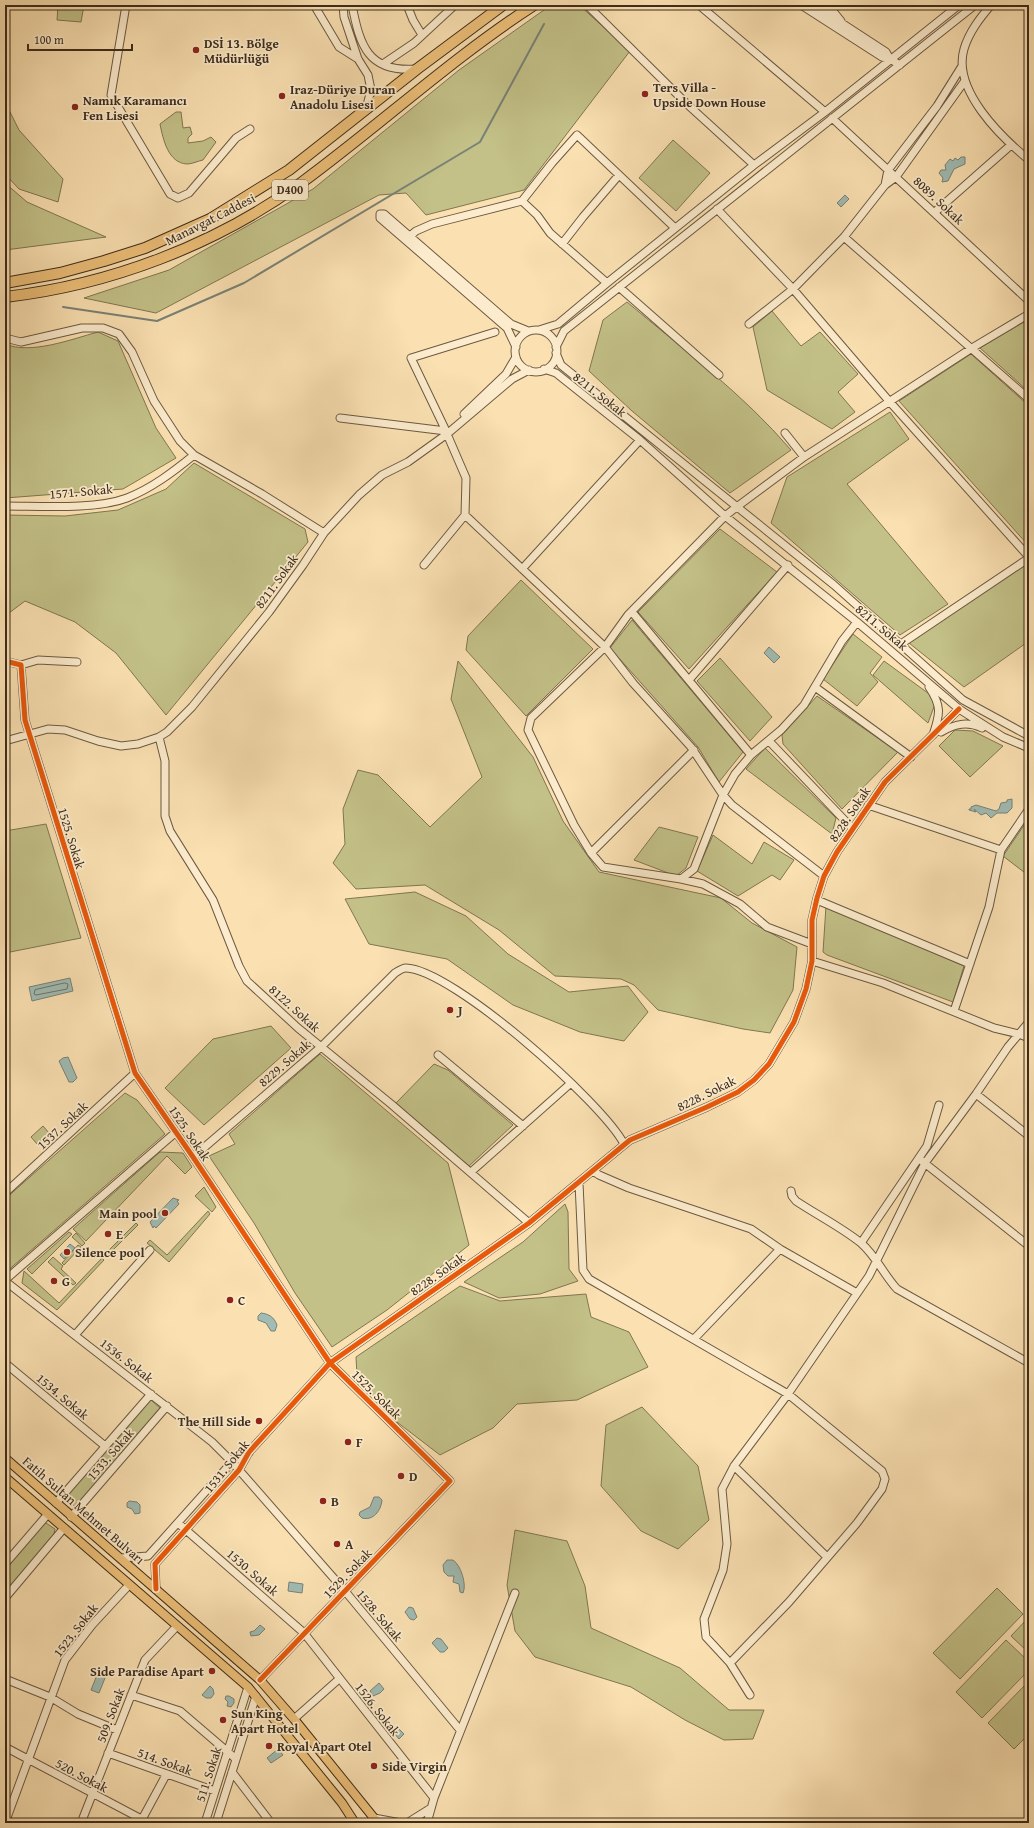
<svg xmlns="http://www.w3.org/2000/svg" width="1034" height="1828" font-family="'Gentium Book Plus',serif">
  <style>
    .green { fill: #c3c188; stroke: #807652 }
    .water { fill: #a0bcb4; stroke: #788277 }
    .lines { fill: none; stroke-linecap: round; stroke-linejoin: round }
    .shore { stroke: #6e7468; stroke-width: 1 }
    .stream { stroke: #788277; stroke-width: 2 }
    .minor-casing { stroke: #6c5942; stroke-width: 9 }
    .major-casing { stroke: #3d2c1c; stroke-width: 10 }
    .highway-casing { stroke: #3d2c1c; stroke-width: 12 }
    .minor { stroke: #fceccd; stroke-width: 7 }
    .major { stroke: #eec079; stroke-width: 8 }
    .highway { stroke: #eec079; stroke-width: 10 }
    .cycleway-casing { stroke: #fceccd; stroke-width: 8 }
    .cycleway { stroke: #e8590c; stroke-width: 5 }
    .poi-dot { fill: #8f2418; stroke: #fceccd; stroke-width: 1.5 }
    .labels { text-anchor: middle; stroke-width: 3.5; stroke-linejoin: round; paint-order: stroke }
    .shield { fill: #fceccd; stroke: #766651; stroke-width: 1 }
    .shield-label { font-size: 12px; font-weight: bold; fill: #3d2c1c }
    .poi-label { font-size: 13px; font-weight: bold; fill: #3d2c1c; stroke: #fceccd; text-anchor: start }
    .street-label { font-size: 13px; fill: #3d2c1c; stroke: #fceccd }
  </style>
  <rect width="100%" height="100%" fill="#fbe1b2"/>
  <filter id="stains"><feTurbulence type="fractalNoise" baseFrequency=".005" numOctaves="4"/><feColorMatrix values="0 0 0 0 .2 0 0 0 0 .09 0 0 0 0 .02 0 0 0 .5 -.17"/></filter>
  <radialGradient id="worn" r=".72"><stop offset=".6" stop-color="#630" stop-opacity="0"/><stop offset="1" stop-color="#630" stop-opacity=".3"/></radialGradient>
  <!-- green -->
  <path class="green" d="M 58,5 L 84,5 L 81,22 L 57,20 Z
    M 551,5 L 579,5 L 630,51 L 524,190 L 426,215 L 406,193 L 379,195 L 156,313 L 84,298 L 169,270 L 313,189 L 459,70 Z
    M 5,102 L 19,130 L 63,179 L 58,202 L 19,189 L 5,174 Z
    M 176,112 L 181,112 L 183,128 L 190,127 L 192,134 L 188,138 L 188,143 L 203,141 L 211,137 L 216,142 L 203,160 C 198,161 192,164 187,164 C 168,163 163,139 160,124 Z
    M 673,140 L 710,173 L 676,211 L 639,178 Z
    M 5,183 L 27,202 L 106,237 L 5,250 Z
    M 627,302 C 684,350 743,394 791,450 L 730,493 L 632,411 L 589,371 L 603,320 Z
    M 772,311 L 801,346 L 820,332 L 858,374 L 838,392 L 855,412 L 832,429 L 767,390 L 753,327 Z
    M 1029,319 L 1029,392 L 980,348 Z
    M 98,332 L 118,341 L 156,428 L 176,458 L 123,489 L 5,498 L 5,344 C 31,355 72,339 98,332 Z
    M 971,354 L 1029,406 L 1029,544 L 1028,545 L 899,401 Z
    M 890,412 L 909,439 L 847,484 L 948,604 L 900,635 L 771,523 L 787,477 Z
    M 194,463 L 305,529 L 308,542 L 166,715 L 116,653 L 75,622 L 25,601 L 5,616 L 5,515 L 65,516 L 118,510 L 166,489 Z
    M 720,529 L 777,572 L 689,669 L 638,612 Z
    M 1024,564 L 1029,569 L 1029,641 L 964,687 L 909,643 Z
    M 521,580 L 593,649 L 526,716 L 466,650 L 468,636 Z
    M 632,620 L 743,752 L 719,782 L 698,747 L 610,648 Z
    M 853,634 L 882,657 L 870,673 L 878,682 L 857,706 L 823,679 Z
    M 720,658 L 772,717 L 750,741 L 697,681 Z
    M 458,661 L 533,757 L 563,821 L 599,872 L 721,898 L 752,923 L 797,947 L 793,990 L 770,1033 L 743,1029 L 658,1010 L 634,985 L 621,979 L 555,976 L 499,930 L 425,885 L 356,889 L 333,863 L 345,844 L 343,809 L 358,770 L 378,775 L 430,827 L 482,777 L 451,699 Z
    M 884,661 L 932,696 L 935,704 L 928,723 L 873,675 Z
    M 817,696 L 898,752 L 842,809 L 783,744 L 782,735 Z
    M 955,730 L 973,731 L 1003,746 L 970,777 L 939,746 Z
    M 765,748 L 836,818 L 832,834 L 746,769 Z
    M 1029,818 L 1029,876 L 1003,856 Z
    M 46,824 L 81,938 L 5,953 L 5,831 Z
    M 659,827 L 698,837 L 686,868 L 676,876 L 634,860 Z
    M 713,835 L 752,864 L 764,842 L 794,860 L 780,880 L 772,875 L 738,896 L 697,871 Z
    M 415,892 L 466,916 L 508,954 L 569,992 L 628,986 L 648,1012 L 624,1041 L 580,1032 L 513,1005 L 447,959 L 369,944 L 345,899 Z
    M 826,906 L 964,966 L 953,1002 L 827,955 L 823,952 Z
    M 271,1026 L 291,1048 L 204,1125 L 165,1088 L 213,1039 Z
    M 320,1054 L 448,1163 L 469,1245 L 387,1310 L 332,1347 L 295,1293 L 254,1223 L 209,1156 L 235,1144 L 229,1134 Z
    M 434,1064 L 448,1070 L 513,1125 L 469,1166 L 396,1103 Z
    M 125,1093 L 137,1100 L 165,1134 L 5,1273 L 5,1199 Z
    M 43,1126 L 49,1133 L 37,1144 L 31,1137 Z
    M 160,1152 L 183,1153 L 192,1167 L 185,1174 L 167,1156 L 86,1241 L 73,1229 Z
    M 204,1187 L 216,1207 L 212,1212 L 195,1196 Z
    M 565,1204 L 568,1212 L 569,1269 L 578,1281 L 540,1294 L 499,1298 L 464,1282 L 523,1242 Z
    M 208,1211 L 210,1214 L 169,1262 L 147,1243 L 150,1240 L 167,1255 Z
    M 136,1223 L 138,1225 L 105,1258 L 103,1256 Z
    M 69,1232 L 72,1234 L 32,1274 L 27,1269 Z
    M 76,1233 L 85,1243 L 82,1246 L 72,1237 Z
    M 78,1245 L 81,1247 L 64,1265 L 62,1263 Z
    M 53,1257 L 63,1266 L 61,1269 L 76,1283 L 73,1285 L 48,1262 Z
    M 102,1258 L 104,1260 L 57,1310 L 22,1283 L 24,1271 L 59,1303 Z
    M 460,1286 L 500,1301 L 586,1294 L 591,1317 L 629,1332 L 648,1367 L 577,1400 L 517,1404 L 493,1428 L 440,1455 L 393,1419 L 357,1376 L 356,1357 Z
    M 150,1399 L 160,1408 L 75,1507 L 65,1498 Z
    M 642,1407 L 698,1466 L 709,1520 L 678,1549 L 641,1531 L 601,1486 L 606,1425 Z
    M 46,1523 L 55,1529 L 54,1534 L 5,1593 L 5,1569 L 42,1526 Z
    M 515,1530 L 567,1541 L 585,1586 L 591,1628 L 680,1668 L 729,1710 L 764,1710 L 753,1739 L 724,1740 L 685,1720 L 631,1687 L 535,1657 L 515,1631 L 507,1585 Z
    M 997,1588 L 1023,1614 L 960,1679 L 933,1653 Z
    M 1029,1617 L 1029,1653 L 1011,1636 Z
    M 1006,1640 L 1029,1662 L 1029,1670 L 982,1718 L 956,1692 Z
    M 1029,1681 L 1029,1734 L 1014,1749 L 988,1723 Z"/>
  <!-- water -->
  <path class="water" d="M 961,157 L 965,157 L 965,164 L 954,169 L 948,181 L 942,182 L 943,178 L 939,173 L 941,170 L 946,170 L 945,165 L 950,159 L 953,161 L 955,158 L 958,160 Z
    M 845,195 L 849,199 L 841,207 L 837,203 Z
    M 769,647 L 780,657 L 774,663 L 764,653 Z
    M 1012,799 L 1012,808 L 1007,813 L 997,813 L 991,818 L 986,813 L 981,815 L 974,809 L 976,812 L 969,810 L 969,809 L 971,809 L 971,807 L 976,805 L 996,811 L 999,809 L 1001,803 L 1007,802 L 1007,800 Z
    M 70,978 L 73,991 L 32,1001 L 29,987 Z
    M 68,1057 L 77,1078 L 73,1082 L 69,1082 L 59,1061 L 63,1058 Z
    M 173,1198 L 179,1200 L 177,1201 L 179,1204 L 156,1228 L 154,1226 L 153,1228 L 150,1222 Z
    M 70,1244 L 75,1248 L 64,1259 L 60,1255 Z
    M 261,1313 C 269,1314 274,1317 277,1325 L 275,1331 L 271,1331 L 266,1323 L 258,1320 L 258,1316 Z
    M 374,1497 L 379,1497 L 382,1500 C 381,1511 373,1521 362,1518 L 359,1515 L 360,1512 L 370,1507 Z
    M 129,1501 L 137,1502 L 140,1505 L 140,1513 L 135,1514 L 132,1509 L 127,1507 L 127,1503 Z
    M 447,1560 L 453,1560 C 461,1565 467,1585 463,1593 L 460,1592 L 459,1584 L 453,1582 L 454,1576 L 448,1576 L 444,1572 L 443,1565 Z
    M 289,1582 L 303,1584 L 302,1593 L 288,1591 Z
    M 409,1607 L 413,1608 L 417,1617 L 414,1620 L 410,1619 L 405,1612 Z
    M 260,1625 L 265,1629 L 259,1635 L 251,1636 L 250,1632 L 254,1631 Z
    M 437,1638 L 441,1639 L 448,1648 L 444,1652 L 440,1652 L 432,1643 Z
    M 99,1670 L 107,1673 L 99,1693 L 91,1690 Z
    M 379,1683 L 384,1689 L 380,1693 L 373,1696 L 370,1691 Z
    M 210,1686 L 213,1689 L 214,1694 L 211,1698 L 206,1698 L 202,1695 Z
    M 226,1696 L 229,1696 L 234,1699 L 234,1703 L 231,1707 L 227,1706 L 228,1702 L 225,1699 Z
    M 397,1727 L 404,1734 L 399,1739 L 394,1733 L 394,1729 Z
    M 278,1749 L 283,1755 L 271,1763 L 267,1758 Z"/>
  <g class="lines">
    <!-- shore -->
    <path class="shore" d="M 65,983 L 68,984 L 67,989 L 36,995 L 34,994 L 35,990 Z"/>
    <!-- stream -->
    <path class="stream" d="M 63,307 L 157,321 L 244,283 L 480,142 L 544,24"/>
    <defs>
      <path id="minor" d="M 126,5 L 111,95 L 170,194 L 178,198 L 189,193 L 236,138 L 250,129
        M 314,5 L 339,47 L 358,59
        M 343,5 L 344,17 L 358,59 L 368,75 L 371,90 L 366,109
        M 352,5 C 360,46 368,73 417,69
        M 407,5 L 413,20 L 422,35
        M 587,5 L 688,105 L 754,165
        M 699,5 L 825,112
        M 801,5 L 882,57 L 890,59
        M 814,5 L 886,52 L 890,59 L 900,65
        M 828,5 L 841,21
        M 991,5 C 980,18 969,32 964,49 C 952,90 1001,137 1029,160
        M 383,64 L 414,43 L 455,5
        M 832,118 L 1029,301
        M 885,185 L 888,170 L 937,106 L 962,66
        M 522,201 L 537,215 L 550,233 L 607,283
        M 717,209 L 793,289 L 889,401 L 1029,557
        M 935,212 L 1011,145
        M 410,236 L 416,231 L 432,224 L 522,201 L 552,163 L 577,135 L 675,228
        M 844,237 L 1029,399
        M 562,244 L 583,217 L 619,175
        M 619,287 L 719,375
        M 749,324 L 793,289 L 844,237 L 885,185 L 896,177 L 964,82
        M 539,330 L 558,324 L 607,283 L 754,165 L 825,112 L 959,5
        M515 351a21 21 0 1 1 42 0a21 21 0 1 1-42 0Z
        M 5,338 L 21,342 L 82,328 L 103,328 L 119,334 L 132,352 L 154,401 L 180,441 L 194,455 L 262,494 L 324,533
        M 516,347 L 507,328 L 380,218 L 380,214 L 384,214 L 511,324 L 528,331
        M 556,347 L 564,331 L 975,5
        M 556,353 L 561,365 L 834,585 L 963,700 L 1029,736
        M 544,369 L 556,373 L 640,440 L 725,516 L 857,622 L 959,709 L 1003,737 L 1029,748
        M 464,414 L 506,374 L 516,357
        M 340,418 L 446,431
        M 446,431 L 411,358 L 495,332
        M 785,433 L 804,457
        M 447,434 L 466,478 L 465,515 L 605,647 L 633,683 L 691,747 L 723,795 L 732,805 L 824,876
        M 5,506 C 40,506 95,510 127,498 C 152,488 173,472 194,455
        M 424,565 L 465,515
        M 522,569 L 640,440
        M 632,612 L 751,755
        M 901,644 L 1029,558
        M 5,661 L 21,665 L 25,720 L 135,1073 L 193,1157 L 330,1363 L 450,1481 L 260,1680
        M 21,665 L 38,660 L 77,662
        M 689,680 L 788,565
        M 815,687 L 911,757
        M 929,687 C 942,706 940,714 933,735
        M 941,732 C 955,724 967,721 982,728
        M 159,737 L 165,761 L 165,816 L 170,831 L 213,900 L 239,966 L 247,981 L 298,1028 L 391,1104 L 529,1223
        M 5,741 L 48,729 L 65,730 L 98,741 L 121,746 L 138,744 L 159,737 L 167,732 L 192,707 L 269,612 L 303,565 L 324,533 L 359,495 L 382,475 L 408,462 L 447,434 L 512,379 L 529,370
        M 769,741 L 852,828
        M 694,750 L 591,853 L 574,825 L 528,730 L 531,718 L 605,647 L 628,615 L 725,516 L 738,506 L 804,457 L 972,348 L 1029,314
        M 868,805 L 1001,850
        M 591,853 L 603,867 L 681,879 L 694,869 L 723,795 L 735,774 L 751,755 L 781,730 L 804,705 L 842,641 L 857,622
        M 681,879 L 703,884 L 740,904 L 767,927 L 812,944
        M 817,900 L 970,964
        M 812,961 L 883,983 L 994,1028 L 1019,1034 L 1029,1038
        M 954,1011 L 989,907 L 1001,850 L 1029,809
        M 438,1055 L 523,1126
        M 976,1094 L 1029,1136
        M 193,1157 L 321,1047 L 395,973 C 398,971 403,968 406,968 C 452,969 603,1103 624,1144
        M 922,1161 L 1029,1246
        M 593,1171 L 599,1175 L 629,1188 L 751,1229 L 780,1249
        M 471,1172 L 571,1083
        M 579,1183 L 583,1270 L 589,1279 L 788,1394 L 882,1471 L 885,1479 L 882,1489 L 857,1523 L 789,1602 L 730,1663
        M 791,1191 L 792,1196 L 796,1201 C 817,1215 841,1227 861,1243 C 876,1256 884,1275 897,1289 L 1029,1363
        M 5,1193 L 135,1073
        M 861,1243 L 927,1146 L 939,1105
        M 5,1280 L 176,1132
        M 5,1281 L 212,1442 L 232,1462 L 345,1591 L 460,1730
        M 75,1335 L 150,1250
        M 694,1339 L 780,1249 L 857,1293
        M 5,1363 L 105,1446
        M 734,1466 L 827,1557
        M 56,1503 L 151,1394
        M 71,1517 L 167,1406
        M 178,1523 L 304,1633 L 434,1798
        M 121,1558 L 148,1556 L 232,1462 L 249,1453
        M 5,1564 L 48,1514
        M 156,1589 L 155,1564 L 239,1470 L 249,1452 L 330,1363 L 529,1223 L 630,1140 L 707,1107 L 738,1092 L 754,1080 L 769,1064 L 794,1022 L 806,989 L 812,961 L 812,920 L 817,898 L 824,876 L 837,852 L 885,782 L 959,709
        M 5,1598 L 64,1528
        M 5,1679 L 50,1697 L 78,1714 L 117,1730
        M 131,1695 L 180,1711 L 236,1759
        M 750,1695 L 730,1663 L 706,1637 L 704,1619 L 723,1570 L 727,1544 L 722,1489 L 734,1466 L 788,1394 L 869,1276 L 925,1163 L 976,1094 L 1008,1047 L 1029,1022
        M 294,1719 L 339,1679
        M 5,1747 L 149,1823
        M 108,1753 L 215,1791
        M 232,1772 L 271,1823
        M 374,1818 L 401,1823
        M 5,1823 L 65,1660 L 92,1625 L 129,1585
        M 81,1823 L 145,1660 L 177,1626
        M 140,1823 L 166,1775
        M 205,1823 L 248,1687
        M 216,1823 L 256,1696
        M 407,1823 L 431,1808
        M 427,1823 L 434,1798 L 515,1593"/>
      <path id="major" d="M 5,1458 L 260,1680 L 294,1719 L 378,1823
        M 5,1477 L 248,1687 L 342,1803 L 355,1823"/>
      <path id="highway" d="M 5,283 L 60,273 L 104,261 L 145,248 L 210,219 L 289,170 L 417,69 L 503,5
        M 5,297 C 110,285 215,245 301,183 C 380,125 452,58 534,5"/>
    </defs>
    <!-- minor casing -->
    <use href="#minor" class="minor-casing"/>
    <!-- major casing -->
    <use href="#major" class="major-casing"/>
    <!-- highway casing -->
    <use href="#highway" class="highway-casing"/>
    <!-- minor -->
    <use href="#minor" class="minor"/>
    <!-- major -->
    <use href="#major" class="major"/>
    <!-- highway -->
    <use href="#highway" class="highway"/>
    <defs>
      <path id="cycleway" d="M 5,661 L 21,665 L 25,720 L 135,1073 L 193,1157 L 330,1363 L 450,1481 L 260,1680
        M 156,1589 L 155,1564 L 239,1470 L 249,1452 L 330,1363 L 529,1223 L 630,1140 L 707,1107 L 738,1092 L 754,1080 L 769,1064 L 794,1022 L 806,989 L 812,961 L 812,920 L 817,898 L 824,876 L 837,852 L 885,782 L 959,709"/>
    </defs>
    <!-- cycleway casing -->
    <use href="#cycleway" class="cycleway-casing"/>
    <!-- cycleway -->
    <use href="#cycleway" class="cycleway"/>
  </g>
  <!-- markers -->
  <g class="poi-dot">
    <circle cx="196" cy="50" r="4"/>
    <circle cx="645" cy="94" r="4"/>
    <circle cx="282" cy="96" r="4"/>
    <circle cx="75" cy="107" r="4"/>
    <circle cx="450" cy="1010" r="4"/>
    <circle cx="165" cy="1213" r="4"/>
    <circle cx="108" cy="1234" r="4"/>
    <circle cx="67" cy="1252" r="4"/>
    <circle cx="54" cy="1281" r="4"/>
    <circle cx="230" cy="1300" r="4"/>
    <circle cx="259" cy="1421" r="4"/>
    <circle cx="348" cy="1442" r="4"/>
    <circle cx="401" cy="1476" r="4"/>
    <circle cx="323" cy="1501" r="4"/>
    <circle cx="337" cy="1544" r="4"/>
    <circle cx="212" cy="1671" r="4"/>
    <circle cx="223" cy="1720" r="4"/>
    <circle cx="269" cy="1746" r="4"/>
    <circle cx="374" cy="1766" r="4"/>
  </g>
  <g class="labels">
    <!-- shield labels -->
    <rect class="shield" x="272" y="180" width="36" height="20" rx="3"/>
    <g class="shield-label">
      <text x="290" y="194">D400</text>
    </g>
    <!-- poi labels -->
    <g class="poi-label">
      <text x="204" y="48">DSİ 13. Bölge<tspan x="204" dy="15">Müdürlüğü</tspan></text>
      <text x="653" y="92">Ters Villa -<tspan x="653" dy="15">Upside Down House</tspan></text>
      <text x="290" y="94">Iraz-Düriye Duran<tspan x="290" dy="15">Anadolu Lisesi</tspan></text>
      <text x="83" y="105">Namık Karamancı<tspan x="83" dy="15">Fen Lisesi</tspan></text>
      <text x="458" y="1015">J</text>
      <text x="157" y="1218" text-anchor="end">Main pool</text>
      <text x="116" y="1239">E</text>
      <text x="75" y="1257">Silence pool</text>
      <text x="62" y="1286">G</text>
      <text x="238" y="1305">C</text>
      <text x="251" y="1426" text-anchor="end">The Hill Side</text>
      <text x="356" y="1447">F</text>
      <text x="409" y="1481">D</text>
      <text x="331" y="1506">B</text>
      <text x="345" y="1549">A</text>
      <text x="204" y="1676" text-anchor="end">Side Paradise Apart</text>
      <text x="231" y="1718">Sun King<tspan x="231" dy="15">Apart Hotel</tspan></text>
      <text x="277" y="1751">Royal Apart Otel</text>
      <text x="382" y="1771">Side Virgin</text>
    </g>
    <!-- street labels -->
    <g class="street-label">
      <text transform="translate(939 200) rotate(43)" y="5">8089. Sokak</text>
      <text transform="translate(210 219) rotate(-27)" y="5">Manavgat Caddesi</text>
      <text transform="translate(600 394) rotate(38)" y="5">8211. Sokak</text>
      <text transform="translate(81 491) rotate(-5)" y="5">1571. Sokak</text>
      <text transform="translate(276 581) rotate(-54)" y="5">8211. Sokak</text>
      <text transform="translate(882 627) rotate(40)" y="5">8211. Sokak</text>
      <text transform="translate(849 814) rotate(-56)" y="5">8228. Sokak</text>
      <text transform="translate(72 838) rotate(73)" y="5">1525. Sokak</text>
      <text transform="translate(295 1008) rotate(42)" y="5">8122. Sokak</text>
      <text transform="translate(284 1063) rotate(-41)" y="5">8229. Sokak</text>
      <text transform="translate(706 1093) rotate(-26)" y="5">8228. Sokak</text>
      <text transform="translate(62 1125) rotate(-43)" y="5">1537. Sokak</text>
      <text transform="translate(190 1133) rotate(56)" y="5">1525. Sokak</text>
      <text transform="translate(437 1274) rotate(-35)" y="5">8228. Sokak</text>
      <text transform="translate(127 1360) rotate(38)" y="5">1536. Sokak</text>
      <text transform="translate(377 1394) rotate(45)" y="5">1525. Sokak</text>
      <text transform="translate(63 1396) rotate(40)" y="5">1534. Sokak</text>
      <text transform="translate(110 1454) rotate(-49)" y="5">1533. Sokak</text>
      <text transform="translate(226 1466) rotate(-51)" y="5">1531. Sokak</text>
      <text transform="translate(84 1510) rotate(41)" y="5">Fatih Sultan Mehmet Bulvarı</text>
      <text transform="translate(253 1572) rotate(41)" y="5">1530. Sokak</text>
      <text transform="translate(347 1573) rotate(-46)" y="5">1529. Sokak</text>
      <text transform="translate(380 1615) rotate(50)" y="5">1528. Sokak</text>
      <text transform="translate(75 1630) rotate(-52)" y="5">1523. Sokak</text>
      <text transform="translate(378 1709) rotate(52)" y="5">1526. Sokak</text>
      <text transform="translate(110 1715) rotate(-69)" y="5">509. Sokak</text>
      <text transform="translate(165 1761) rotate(20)" y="5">514. Sokak</text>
      <text transform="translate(208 1774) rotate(-72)" y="5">511. Sokak</text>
      <text transform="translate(82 1775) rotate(28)" y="5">520. Sokak</text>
    </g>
  </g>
  <!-- margin -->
  <rect width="1034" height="1828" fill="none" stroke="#fbe1b2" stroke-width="20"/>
  <rect x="6" y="6" width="1022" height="1816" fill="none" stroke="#3d2c1c" stroke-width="2"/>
  <rect x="10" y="10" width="1014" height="1808" fill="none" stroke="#3d2c1c"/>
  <!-- scale -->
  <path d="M28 44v6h104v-6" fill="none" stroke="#3d2c1c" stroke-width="2"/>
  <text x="34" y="44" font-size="12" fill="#3d2c1c" stroke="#fceccd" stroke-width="3" paint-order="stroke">100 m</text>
  <rect width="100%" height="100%" filter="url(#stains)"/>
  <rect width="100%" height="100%" fill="url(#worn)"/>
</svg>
